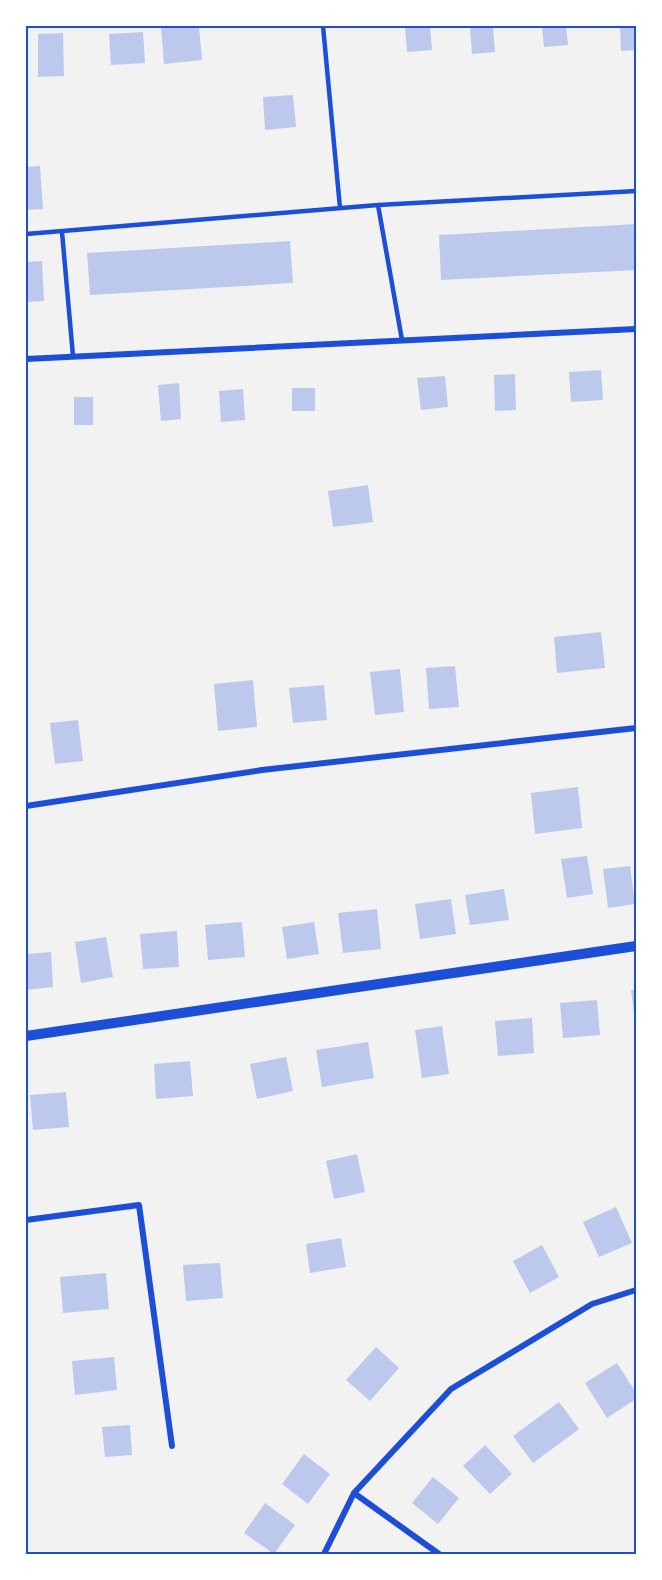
<svg xmlns="http://www.w3.org/2000/svg" width="662" height="1580" font-family="Literata,serif">
  <style>
    .building { fill: #bdc9ec }
    .lines { fill: none; stroke-linecap: round; stroke-linejoin: round }
    .service { stroke: #1d4ed8; stroke-width: 4.5 }
    .minor { stroke: #1d4ed8; stroke-width: 6 }
    .tertiary { stroke: #1d4ed8; stroke-width: 10 }
    .neatline { fill: none; stroke: #1d4ed8; stroke-width: 2 }
  </style>
  <rect width="100%" height="100%" fill="#f2f2f2"/>
  <!-- building -->
  <path class="building" d="M 161,26 L 199,26 L 202,60 L 164,64 Z
    M 405,26 L 430,26 L 432,50 L 407,52 Z
    M 470,26 L 493,26 L 495,52 L 472,54 Z
    M 542,26 L 566,26 L 568,45 L 544,47 Z
    M 620,26 L 636,26 L 636,50 L 621,51 Z
    M 143,32 L 145,63 L 111,65 L 109,34 Z
    M 63,33 L 64,76 L 38,77 L 38,34 Z
    M 293,95 L 296,127 L 265,130 L 263,97 Z
    M 40,166 L 43,209 L 26,210 L 26,167 Z
    M 636,224 L 636,270 L 441,280 L 439,235 Z
    M 290,241 L 293,283 L 90,295 L 87,253 Z
    M 42,261 L 44,301 L 26,302 L 26,262 Z
    M 601,370 L 603,400 L 571,402 L 569,372 Z
    M 515,374 L 516,410 L 495,411 L 494,375 Z
    M 445,376 L 448,407 L 421,410 L 417,378 Z
    M 179,383 L 181,419 L 161,421 L 158,385 Z
    M 292,388 L 315,388 L 315,411 L 292,411 Z
    M 243,389 L 245,420 L 221,422 L 219,391 Z
    M 74,397 L 93,397 L 93,425 L 74,425 Z
    M 368,485 L 373,522 L 333,527 L 328,491 Z
    M 601,632 L 605,668 L 557,673 L 554,637 Z
    M 455,666 L 459,707 L 429,709 L 426,668 Z
    M 400,669 L 404,712 L 375,715 L 370,672 Z
    M 253,680 L 257,727 L 218,731 L 214,684 Z
    M 324,685 L 327,720 L 293,723 L 289,688 Z
    M 78,720 L 83,761 L 55,764 L 50,723 Z
    M 578,787 L 582,828 L 535,834 L 531,793 Z
    M 587,856 L 593,894 L 567,898 L 561,859 Z
    M 630,866 L 635,904 L 608,908 L 603,869 Z
    M 504,889 L 509,920 L 470,925 L 465,895 Z
    M 451,899 L 456,934 L 420,939 L 415,904 Z
    M 377,909 L 381,949 L 343,953 L 338,913 Z
    M 242,922 L 245,957 L 208,960 L 205,925 Z
    M 314,922 L 319,954 L 287,959 L 282,927 Z
    M 177,931 L 179,967 L 143,969 L 140,934 Z
    M 106,937 L 113,977 L 81,983 L 75,942 Z
    M 51,952 L 53,987 L 26,990 L 26,954 Z
    M 631,990 L 636,990 L 636,1021 L 635,1022 Z
    M 597,1000 L 600,1035 L 563,1038 L 560,1003 Z
    M 532,1018 L 534,1053 L 498,1056 L 495,1021 Z
    M 442,1026 L 449,1074 L 422,1078 L 415,1030 Z
    M 368,1042 L 374,1078 L 322,1087 L 316,1050 Z
    M 286,1057 L 293,1091 L 257,1099 L 250,1064 Z
    M 190,1061 L 193,1096 L 156,1099 L 154,1064 Z
    M 66,1092 L 69,1127 L 33,1130 L 30,1095 Z
    M 357,1154 L 365,1192 L 334,1199 L 326,1161 Z
    M 616,1207 L 632,1243 L 599,1257 L 583,1222 Z
    M 341,1238 L 346,1267 L 310,1273 L 306,1244 Z
    M 542,1245 L 559,1277 L 530,1293 L 513,1261 Z
    M 220,1263 L 223,1298 L 186,1301 L 183,1265 Z
    M 106,1273 L 109,1309 L 63,1313 L 60,1277 Z
    M 376,1347 L 399,1368 L 370,1401 L 346,1380 Z
    M 114,1357 L 117,1390 L 75,1395 L 72,1361 Z
    M 617,1363 L 636,1393 L 636,1399 L 607,1418 L 585,1383 Z
    M 559,1402 L 579,1429 L 533,1463 L 513,1436 Z
    M 130,1425 L 132,1455 L 105,1457 L 102,1427 Z
    M 485,1445 L 512,1474 L 490,1494 L 463,1466 Z
    M 304,1454 L 330,1474 L 308,1504 L 282,1484 Z
    M 433,1477 L 459,1498 L 438,1524 L 412,1503 Z
    M 265,1503 L 295,1525 L 274,1554 L 244,1533 Z"/>
  <g class="lines">
    <!-- service -->
    <path class="service" d="M 323,26 L 340,208
      M 378,205 L 402,340
      M 62,232 L 73,356
      M 26,234 L 378,205 L 636,191"/>
    <!-- minor -->
    <path class="minor" d="M 26,359 L 636,329
      M 26,806 L 262,770 L 636,728
      M 26,1220 L 139,1205 L 172,1446
      M 354,1493 L 439,1554
      M 324,1554 L 354,1493 L 451,1389 L 592,1304 L 636,1290"/>
    <!-- tertiary -->
    <path class="tertiary" d="M 26,1036 L 636,946"/>
  </g>
  <!-- border -->
  <rect width="662" height="1580" fill="none" stroke="#ffffff" stroke-width="54"/>
  <rect x="27" y="27" width="608" height="1526" class="neatline"/>
</svg>
